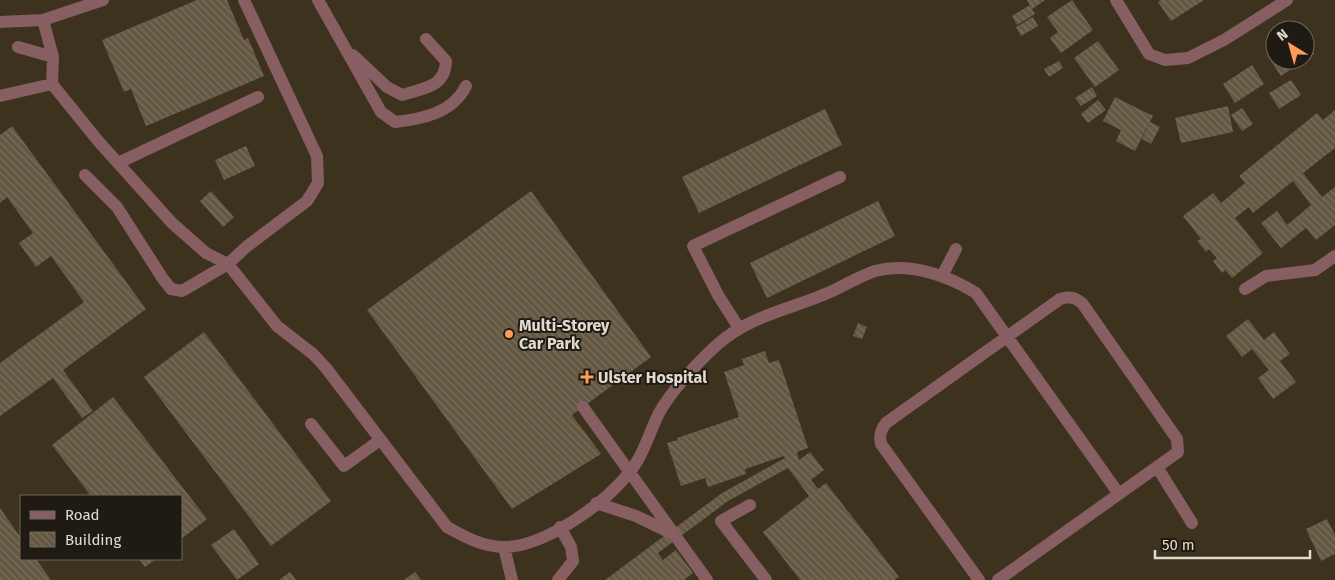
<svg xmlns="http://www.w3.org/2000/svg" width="1335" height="580" font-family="'Fira Sans',sans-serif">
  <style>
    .building { fill: url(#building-back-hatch) }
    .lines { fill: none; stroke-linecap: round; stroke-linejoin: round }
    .minor { stroke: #875e62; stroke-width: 12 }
    .poi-dot { fill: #fe9b59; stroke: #201b12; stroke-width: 2 }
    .labels { text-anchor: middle; stroke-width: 4; stroke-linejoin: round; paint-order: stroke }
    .poi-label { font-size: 16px; font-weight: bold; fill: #e1dbcf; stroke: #201b12; text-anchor: start }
  </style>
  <defs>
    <pattern id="building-back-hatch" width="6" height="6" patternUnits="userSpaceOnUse" patternTransform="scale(1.25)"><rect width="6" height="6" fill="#645843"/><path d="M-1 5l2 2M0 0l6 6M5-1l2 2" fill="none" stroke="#7a6f5d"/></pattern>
  </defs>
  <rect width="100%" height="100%" fill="#3d321e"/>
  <!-- building -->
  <path class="building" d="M 197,0 L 227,0 L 244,40 L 248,38 L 264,76 L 146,126 L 131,89 L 124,92 L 102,40 Z
    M 1027,0 L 1045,0 L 1032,9 L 1035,14 L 1017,25 L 1012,16 L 1030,5 Z
    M 1072,0 L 1093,30 L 1061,53 L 1050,38 L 1058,32 L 1047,17 Z
    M 1161,0 L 1204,0 L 1171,21 L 1158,2 Z
    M 1033,17 L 1038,26 L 1021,36 L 1016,27 Z
    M 1305,40 L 1314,54 L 1281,76 L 1267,55 L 1275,50 L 1275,60 L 1305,60 Z
    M 1098,41 L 1119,70 L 1095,87 L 1074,58 Z
    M 1059,61 L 1063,68 L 1049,77 L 1044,69 Z
    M 1252,65 L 1264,84 L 1235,103 L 1223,84 Z
    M 1291,80 L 1301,95 L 1279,109 L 1269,93 Z
    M 1092,87 L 1097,96 L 1081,106 L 1075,98 Z
    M 1115,97 L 1153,116 L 1135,151 L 1116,141 L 1121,130 L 1103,121 Z
    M 1098,100 L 1106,110 L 1088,123 L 1081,114 Z
    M 1228,106 L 1233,132 L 1181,143 L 1175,118 Z
    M 1242,108 L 1253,124 L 1242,131 L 1231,115 Z
    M 825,109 L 842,145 L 699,213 L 682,177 Z
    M 1335,110 L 1335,148 L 1303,173 L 1322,197 L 1335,187 L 1335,225 L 1316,240 L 1306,228 L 1281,248 L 1261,223 L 1277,211 L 1287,225 L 1311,205 L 1293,181 L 1253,213 L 1249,207 L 1235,218 L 1263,253 L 1232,278 L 1225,270 L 1222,273 L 1213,261 L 1217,258 L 1209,249 L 1206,252 L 1197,241 L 1201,239 L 1183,216 L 1213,193 L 1221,203 L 1245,183 L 1239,176 L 1317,113 L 1323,120 Z
    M 1150,122 L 1160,127 L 1151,144 L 1142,139 Z
    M 12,126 L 146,309 L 63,370 L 93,411 L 82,418 L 53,378 L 0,416 L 0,363 L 84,302 L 51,256 L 36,267 L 19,243 L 33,233 L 7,197 L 0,203 L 0,135 Z
    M 246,146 L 255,166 L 224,180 L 215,160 Z
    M 211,191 L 234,217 L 223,227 L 200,201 Z
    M 531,191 L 651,357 L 572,415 L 601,454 L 512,509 L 367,310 Z
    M 878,201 L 895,236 L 767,298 L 750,263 Z
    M 1248,319 L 1264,340 L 1274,332 L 1290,354 L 1280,361 L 1296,382 L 1273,399 L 1258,378 L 1269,370 L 1252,349 L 1242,357 L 1226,336 Z
    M 858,323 L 867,327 L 862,339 L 853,336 Z
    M 204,332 L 331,501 L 271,546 L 144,377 Z
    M 765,351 L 769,363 L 779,360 L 808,448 L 797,452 L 799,460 L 810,452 L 824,470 L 811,480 L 818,489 L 826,483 L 899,577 L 894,580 L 800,580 L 763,532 L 809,496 L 788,468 L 728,501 L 658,553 L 663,560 L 676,550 L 693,573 L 684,580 L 605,580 L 722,493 L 785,458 L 784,456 L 745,469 L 746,474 L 708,487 L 705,478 L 681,486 L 667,443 L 678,440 L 677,438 L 739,417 L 724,372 L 744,365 L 742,359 Z
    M 113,397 L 207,519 L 181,539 L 181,496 L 91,496 L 52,445 Z
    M 0,508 L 21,538 L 21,559 L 36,559 L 51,580 L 0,580 Z
    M 1327,519 L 1335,535 L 1335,554 L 1321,561 L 1306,529 Z
    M 234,529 L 259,564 L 237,580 L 211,545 Z
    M 139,559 L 156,559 L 145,567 Z
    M 290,572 L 296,580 L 279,580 Z
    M 415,572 L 421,580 L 404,580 Z"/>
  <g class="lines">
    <!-- minor -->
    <path class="minor" d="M 318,0 L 381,112 L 395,122 C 422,119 453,113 466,86
      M 1116,0 L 1149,54 L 1165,60 L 1188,58 L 1224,40 L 1287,0
      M 43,20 L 53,57 L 52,84 L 99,142 L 172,223 L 206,253 L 228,264 L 277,326 L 313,354 L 326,368 L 447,527 C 465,537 483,547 504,547 C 544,547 604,504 628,474 C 643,457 649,433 659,413 C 671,391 699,361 718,344 C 751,315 792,309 830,292 C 845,285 860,276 875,271 C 909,262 947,275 976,293 L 1119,494
      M 0,22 L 43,20 L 103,0
      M 18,47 L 53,57
      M 353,55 L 387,87 L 402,95 C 423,88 445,88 446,61 L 426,39
      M 0,96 L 52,84
      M 118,163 L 258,97
      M 85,175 L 117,207 L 163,279 L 171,289 L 182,291 L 228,264 L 246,247 L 307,201 L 318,183 L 317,156 L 244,0
      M 942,276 L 956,249
      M 1245,289 L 1266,276 L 1315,270 L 1335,256
      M 739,328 L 718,295 L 693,246 L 840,177
      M 583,407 L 707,580
      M 311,424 L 344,466 L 380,440
      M 1157,467 L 1192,523
      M 596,503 L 636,516 L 671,533
      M 750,505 L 721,521 L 766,580
      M 504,547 L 512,580
      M 558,580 L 573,561 L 571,547 L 560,527
      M 979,580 L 881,444 C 879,435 881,430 886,423 L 1060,299 C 1069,296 1074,297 1082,303 L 1177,439 L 1178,452 L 998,580"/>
  </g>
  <!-- markers -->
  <g class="poi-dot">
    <circle cx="509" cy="334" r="5"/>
    <path d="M584.5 369.5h5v5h5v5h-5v5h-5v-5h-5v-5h5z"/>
  </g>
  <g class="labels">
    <!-- poi labels -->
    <g class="poi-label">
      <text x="519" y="331">Multi-Storey<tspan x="519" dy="18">Car Park</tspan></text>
      <text x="598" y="383">Ulster Hospital</text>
    </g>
  </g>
  <!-- legend -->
  <rect x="20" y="495" width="162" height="65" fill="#201b12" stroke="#6d685e"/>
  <rect x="30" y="511" width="25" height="8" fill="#875e62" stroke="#6d685e"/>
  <text x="65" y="520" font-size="15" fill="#e1dbcf">Road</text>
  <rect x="30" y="532" width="25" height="15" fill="url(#building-back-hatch)" stroke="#6d685e"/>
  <text x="65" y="545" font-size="15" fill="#e1dbcf">Building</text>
  <!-- north arrow -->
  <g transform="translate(1290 45) rotate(323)"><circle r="24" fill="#201b12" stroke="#6d685e"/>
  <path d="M0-4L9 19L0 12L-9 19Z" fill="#fe9b59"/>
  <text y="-8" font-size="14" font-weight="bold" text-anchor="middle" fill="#e1dbcf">N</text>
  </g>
  <!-- scale -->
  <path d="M1155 550v8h155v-8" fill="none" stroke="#e1dbcf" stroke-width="2.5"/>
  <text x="1162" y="550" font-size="15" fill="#e1dbcf" stroke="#201b12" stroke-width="4" paint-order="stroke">50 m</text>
</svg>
